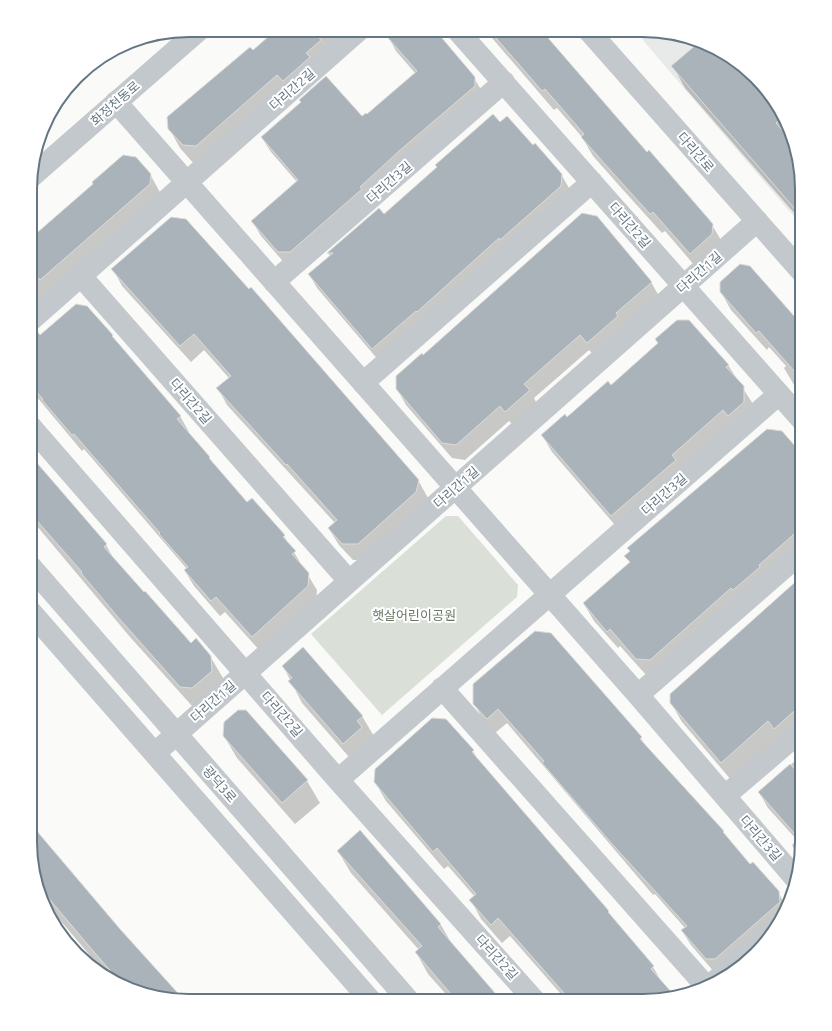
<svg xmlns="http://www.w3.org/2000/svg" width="832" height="1031" font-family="Ubuntu,'Noto Sans KR',sans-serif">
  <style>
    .built { fill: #e8e9e9 }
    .green { fill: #dadfd7 }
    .shadow { fill: #0003 }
    .building { fill: #aab3b9; stroke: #dcdcda }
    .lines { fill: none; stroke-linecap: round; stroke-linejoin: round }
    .minor { stroke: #c3c8cc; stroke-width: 22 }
    .tertiary { stroke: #c3c8cc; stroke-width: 22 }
    .labels { text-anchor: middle; stroke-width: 4; stroke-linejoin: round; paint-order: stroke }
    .street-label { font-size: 13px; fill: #657683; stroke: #fff }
    .park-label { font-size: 13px; fill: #687a64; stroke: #fff }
    .rim { fill: none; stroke: #657683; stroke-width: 2 }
  </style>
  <rect width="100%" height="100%" fill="#fafaf8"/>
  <!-- built -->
  <path class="built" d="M 635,31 L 664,31 L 732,57 L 781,109 L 797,147 L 802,188 L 802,226 Z"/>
  <!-- green -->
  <path class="green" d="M 446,516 L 458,516 L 518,585 L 517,597 L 382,715 L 311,634 Z"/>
  <!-- shadow -->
  <path class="shadow" d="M 277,30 L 358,30 L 195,165 L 180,148 L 169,128 Z
    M 394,31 L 435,31 L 474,78 L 483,93 L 287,266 L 261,236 L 252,221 L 297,182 L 271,152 L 262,138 L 367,116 L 415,73 L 396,51 L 388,36 Z
    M 486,31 L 541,31 L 608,109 L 712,225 L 724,245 L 701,273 L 665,231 L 662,233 L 624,191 L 593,156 L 582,137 L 557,108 L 554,110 Z
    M 698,44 L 732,57 L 781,110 L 794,140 L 792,142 L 802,188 L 802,222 L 685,88 L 673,66 Z
    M 500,123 L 533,146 L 561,174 L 569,188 L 380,362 L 317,288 L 309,274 L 330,256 L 328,253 L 384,215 Z
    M 150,174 L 162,196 L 31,318 L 31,240 Z
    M 113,269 L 418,480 L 428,498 L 368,560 L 353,560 L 339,545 L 329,529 L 335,523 L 227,405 L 218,388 L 229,378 L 204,350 L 191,362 L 122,286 Z
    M 651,282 L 660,298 L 597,358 L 589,350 L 534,398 L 538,406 L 515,427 L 509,421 L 465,460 L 452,458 L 406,405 L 397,389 L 423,356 Z
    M 721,292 L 802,327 L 802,394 L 794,385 L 784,368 L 786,366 L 769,347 L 767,350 L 731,310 Z
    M 40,336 L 180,416 L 189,432 L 188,433 L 213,464 L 247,503 L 284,536 L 317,590 L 316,602 L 261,652 L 225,612 L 220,616 L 194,586 L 185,571 L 187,569 L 84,449 L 82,451 L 31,390 L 31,340 Z
    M 728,365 L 753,404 L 621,532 L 552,452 L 542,435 L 611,386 Z
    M 802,455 L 802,554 L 647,676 L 620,646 L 618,648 L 594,621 L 584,604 L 630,564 L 626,556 L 631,552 L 629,549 Z
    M 31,458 L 106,545 L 115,561 L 191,644 L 210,656 L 223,678 L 223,692 L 193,707 L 130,637 L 31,519 Z
    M 802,577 L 802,732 L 732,781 L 682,722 L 671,703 Z
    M 283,666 L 362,716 L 375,738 L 356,765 L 302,703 Z
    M 474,703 L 641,738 L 645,746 L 723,832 L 750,866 L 778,892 L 787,908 L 778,925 L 715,973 L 691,945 L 682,931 L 685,928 L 655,894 L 653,895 L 507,723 L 495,733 L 482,718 Z
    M 246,711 L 307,781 L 320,803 L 295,824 L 237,758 L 224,736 Z
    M 473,751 L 479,762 L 608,911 L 614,921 L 653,967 L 664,986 L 654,1001 L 567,1001 L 510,936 L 502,943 L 481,919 L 471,900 L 475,897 L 448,866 L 444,869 L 386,801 L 375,782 Z
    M 802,755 L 802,853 L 800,860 L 792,845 L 797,840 L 768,808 L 759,792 Z
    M 360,832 L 441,925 L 453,946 L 501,1001 L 452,1001 L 428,974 L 416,952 L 419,950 L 351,873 L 338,851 Z
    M 30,843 L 119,929 L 182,1001 L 137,993 L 110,979 L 42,899 L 35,883 Z"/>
  <!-- building -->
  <path class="building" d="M 276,30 L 312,30 L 321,40 L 306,53 L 310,57 L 283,81 L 277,75 L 196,146 L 183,145 L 168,129 L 167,117 L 250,47 L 253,50 Z
    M 382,31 L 436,31 L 475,77 L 475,86 L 399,151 L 360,187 L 362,189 L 290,252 L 278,252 L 251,221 L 298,180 L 261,137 L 301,102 L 299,100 L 326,76 L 362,116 L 366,113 L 367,114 L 417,71 Z
    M 490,31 L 542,31 L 647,152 L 649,150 L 713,224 L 712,234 L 690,254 L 653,212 L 650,214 L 612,172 L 581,137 L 584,134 L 545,89 L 542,91 Z
    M 697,44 L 732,57 L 781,110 L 784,116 L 776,123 L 797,147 L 802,188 L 802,217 L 671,66 Z
    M 493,114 L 500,122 L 507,116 L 533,145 L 535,143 L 562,174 L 561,186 L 500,240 L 499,238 L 417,312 L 416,311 L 372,349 L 308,274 L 333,253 L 327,253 L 379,208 L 384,214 L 437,167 L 435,165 Z
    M 123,155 L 136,157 L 151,174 L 150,184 L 40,280 L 31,271 L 31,238 L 93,184 L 92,182 Z
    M 582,213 L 597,216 L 652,282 L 616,313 L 618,316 L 587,343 L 580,335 L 524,384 L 530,390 L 505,412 L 500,406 L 456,445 L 442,443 L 396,389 L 396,376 L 422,353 L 423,355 Z
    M 171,217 L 186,219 L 249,289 L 251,287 L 419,480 L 416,492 L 358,544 L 342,544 L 328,528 L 337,520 L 287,464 L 286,465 L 216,388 L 231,376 L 194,334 L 180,346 L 111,269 Z
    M 740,264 L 750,266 L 802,325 L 802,380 L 759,331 L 756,333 L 720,292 L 720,282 Z
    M 76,304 L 87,306 L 113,335 L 112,336 L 181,416 L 177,419 L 210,457 L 209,458 L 247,502 L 252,498 L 285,535 L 283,537 L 296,551 L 292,554 L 309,573 L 308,586 L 252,637 L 216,597 L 211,601 L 184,570 L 188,567 L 159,534 L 160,533 L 74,434 L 72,435 L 42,400 L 43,399 L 31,386 L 31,332 L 37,331 L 40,335 Z
    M 677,320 L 689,320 L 729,365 L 726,367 L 744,386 L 744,402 L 728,416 L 723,410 L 672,455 L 676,460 L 611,516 L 541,435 L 565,414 L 567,417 L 608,381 L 611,385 L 658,343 L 655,339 Z
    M 767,429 L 782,431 L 802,454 L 802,527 L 759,565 L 760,567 L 733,590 L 731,588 L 650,660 L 636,659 L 610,629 L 607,632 L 583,603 L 630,562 L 624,556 L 630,551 L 627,548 Z
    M 31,456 L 107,544 L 104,547 L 144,592 L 145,591 L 191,643 L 196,638 L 211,656 L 212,671 L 192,688 L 180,687 L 117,616 L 81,573 L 82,572 L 31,514 Z
    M 802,576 L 802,704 L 774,729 L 768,721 L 721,763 L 670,703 L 670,694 Z
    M 535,631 L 551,633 L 642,737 L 640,739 L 724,831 L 723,832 L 750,864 L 753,862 L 779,891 L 780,902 L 715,959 L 706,959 L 681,930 L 687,926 L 613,845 L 542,763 L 544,761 L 498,709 L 487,719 L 473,704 L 473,684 Z
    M 303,647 L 363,716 L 357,721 L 362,727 L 343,744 L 288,681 L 292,678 L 282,666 Z
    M 238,710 L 246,710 L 308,780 L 282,803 L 223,736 L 224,722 Z
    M 432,718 L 446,719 L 474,750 L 472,752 L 609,911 L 608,912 L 654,966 L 651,969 L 674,995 L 654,1001 L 571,1001 L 498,918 L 491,925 L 469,900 L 476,894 L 437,848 L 433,852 L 374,782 L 375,769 Z
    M 790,764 L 802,777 L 802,842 L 758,792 Z
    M 30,823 L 120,929 L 185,1001 L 137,993 L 124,986 L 94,952 L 35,882 L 30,843 Z
    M 360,830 L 441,924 L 438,927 L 502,1001 L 457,1001 L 415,952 L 422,946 L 337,851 Z"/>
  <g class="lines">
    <!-- minor -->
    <path class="minor" d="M 458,31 L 802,420
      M 116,102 L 638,695 L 796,879
      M 80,275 L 349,581
      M 274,282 L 504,82
      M 31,320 L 359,30
      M 363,383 L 592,182
      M 31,427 L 338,780 L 535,1001
      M 442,688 L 705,985
      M 638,695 L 802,552
      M 155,753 L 757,221
      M 338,780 L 779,394
      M 725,796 L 802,730
      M 714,982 L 777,927"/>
    <!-- tertiary -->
    <path class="tertiary" d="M 589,31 L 802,272
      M 31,177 L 199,30
      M 31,567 L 409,1001
      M 30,611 L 371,1001"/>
  </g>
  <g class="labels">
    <!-- street labels -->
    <g class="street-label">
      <text transform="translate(292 89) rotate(-41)" y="5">다리간2길</text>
      <text transform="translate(115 103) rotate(-41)" y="5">화정천동로</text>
      <text transform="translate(696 152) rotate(49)" y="5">다리간로</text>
      <text transform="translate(389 182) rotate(-41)" y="5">다리간3길</text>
      <text transform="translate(630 225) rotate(49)" y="5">다리간2길</text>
      <text transform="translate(699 272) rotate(-41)" y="5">다리간1길</text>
      <text transform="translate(191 401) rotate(49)" y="5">다리간2길</text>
      <text transform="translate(456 487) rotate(-41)" y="5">다리간1길</text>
      <text transform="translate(664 494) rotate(-41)" y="5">다리간3길</text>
      <text transform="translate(213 701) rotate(-41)" y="5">다리간1길</text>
      <text transform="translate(282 714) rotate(49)" y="5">다리간2길</text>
      <text transform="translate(220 784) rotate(49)" y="5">광덕3로</text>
      <text transform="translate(761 838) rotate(49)" y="5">다리간3길</text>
      <text transform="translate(497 957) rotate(48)" y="5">다리간2길</text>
    </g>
    <!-- park labels -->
    <g class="park-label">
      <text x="414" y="620">햇살어린이공원</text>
    </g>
  </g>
  <!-- crop -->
  <path d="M0 0H832V1031H0ZM189 37H643A152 152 0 0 1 795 189V842A152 152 0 0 1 643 994H189A152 152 0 0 1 37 842V189A152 152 0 0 1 189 37Z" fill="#fff" fill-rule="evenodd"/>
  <path class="rim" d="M189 37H643A152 152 0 0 1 795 189V842A152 152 0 0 1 643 994H189A152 152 0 0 1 37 842V189A152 152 0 0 1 189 37Z"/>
</svg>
